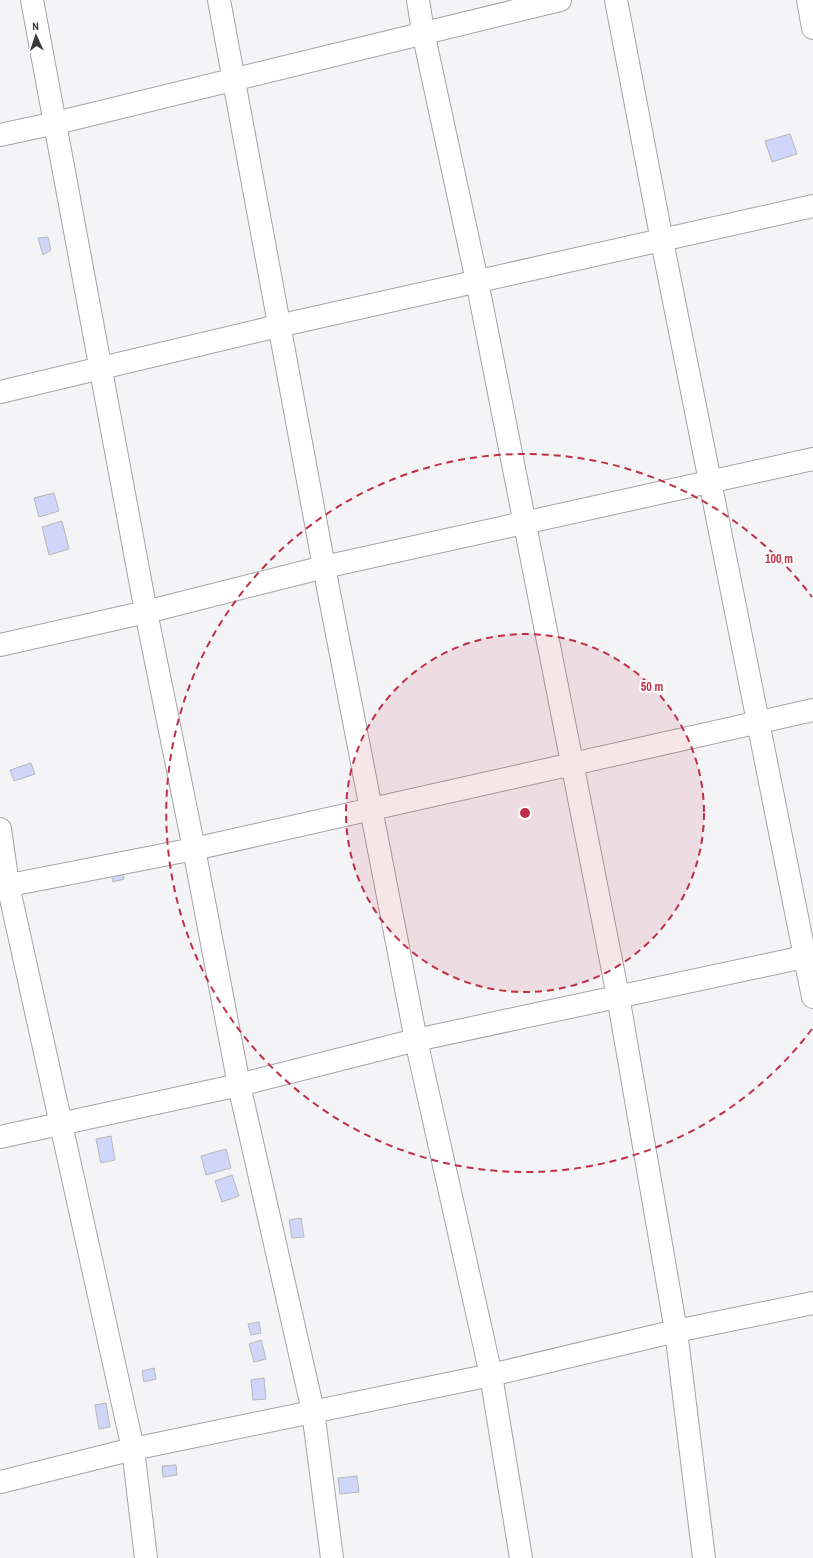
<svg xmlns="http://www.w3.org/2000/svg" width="813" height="1558" font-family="'Archivo Narrow',sans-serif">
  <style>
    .building { fill: #cfd6f9; stroke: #b7b8ba }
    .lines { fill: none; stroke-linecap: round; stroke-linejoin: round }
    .minor-casing { stroke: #a3a4a6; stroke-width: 24 }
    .tertiary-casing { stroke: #a3a4a6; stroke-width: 24 }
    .minor { stroke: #fff; stroke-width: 22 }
    .tertiary { stroke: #fff; stroke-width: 22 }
    .ring { fill: none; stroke: #c02f45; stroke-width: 2; stroke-dasharray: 7 5 }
    .centre { fill: #c02f45; stroke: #fff; stroke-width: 2 }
    .ring-label { font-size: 12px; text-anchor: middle; font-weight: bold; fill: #c02f45; stroke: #fff; stroke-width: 4; stroke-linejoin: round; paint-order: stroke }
  </style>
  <rect width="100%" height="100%" fill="#f4f4f7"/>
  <!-- building -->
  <path class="building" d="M 790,134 L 797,154 L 772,162 L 765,141 Z
    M 48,237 L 51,250 L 43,255 L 38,238 Z
    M 54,493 L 59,511 L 39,517 L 34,498 Z
    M 62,521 L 69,549 L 49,555 L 42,527 Z
    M 31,763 L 35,774 L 14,781 L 10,770 Z
    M 121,867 L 124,879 L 113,882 L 110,869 Z
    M 111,1136 L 115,1160 L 101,1163 L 96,1139 Z
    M 226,1149 L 231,1168 L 206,1175 L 201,1156 Z
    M 232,1175 L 239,1196 L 222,1202 L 215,1181 Z
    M 301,1218 L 304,1237 L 292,1238 L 289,1220 Z
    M 259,1322 L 261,1333 L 251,1335 L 248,1324 Z
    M 261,1340 L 266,1359 L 254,1362 L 249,1344 Z
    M 154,1368 L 156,1379 L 144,1382 L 142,1371 Z
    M 264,1378 L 266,1399 L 253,1400 L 251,1380 Z
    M 106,1403 L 110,1427 L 99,1429 L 95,1405 Z
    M 176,1465 L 177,1475 L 163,1477 L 162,1466 Z
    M 357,1476 L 359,1492 L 340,1494 L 338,1478 Z"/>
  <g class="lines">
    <defs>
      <path id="minor" d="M 32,0 L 146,612 L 194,849 L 239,1085 L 313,1411 L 332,1558
        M 219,0 L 324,567 L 416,1040 L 491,1375 L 521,1558
        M 418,0 L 423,32 L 477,281 L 618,996 L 676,1331 L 704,1558
        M 616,0 L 662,241 L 813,997
        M 808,0 L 813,28
        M 0,135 L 56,123 L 560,0
        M 0,392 L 278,326 L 813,206
        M 0,645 L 146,612 L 324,567 L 813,459
        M 0,829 L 8,885 L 133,1449 L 146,1558
        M 0,887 L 194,849 L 813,710
        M 0,1482 L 133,1449 L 491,1375 L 676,1331 L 813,1303"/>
      <path id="tertiary" d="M 0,1137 L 239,1085 L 416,1040 L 813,955"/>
    </defs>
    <!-- minor casing -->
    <use href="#minor" class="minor-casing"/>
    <!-- tertiary casing -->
    <use href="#tertiary" class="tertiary-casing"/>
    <!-- minor -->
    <use href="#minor" class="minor"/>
    <!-- tertiary -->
    <use href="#tertiary" class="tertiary"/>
  </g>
  <!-- distance rings -->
  <circle cx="525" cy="813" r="179" fill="#c02f45" fill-opacity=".12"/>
  <g class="ring">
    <circle cx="525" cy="813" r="179"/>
    <path d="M812 1029A359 359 0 1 1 812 597"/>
  </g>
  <circle cx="525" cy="813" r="6" class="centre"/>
  <g class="ring-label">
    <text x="779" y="563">100 m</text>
    <text x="652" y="691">50 m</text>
  </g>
  <!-- north arrow -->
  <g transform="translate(36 36) rotate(357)" stroke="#ffffff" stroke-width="3" paint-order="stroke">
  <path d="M0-3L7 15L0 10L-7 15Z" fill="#3a3a3b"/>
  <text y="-6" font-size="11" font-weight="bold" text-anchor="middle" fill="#3a3a3b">N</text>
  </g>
</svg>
